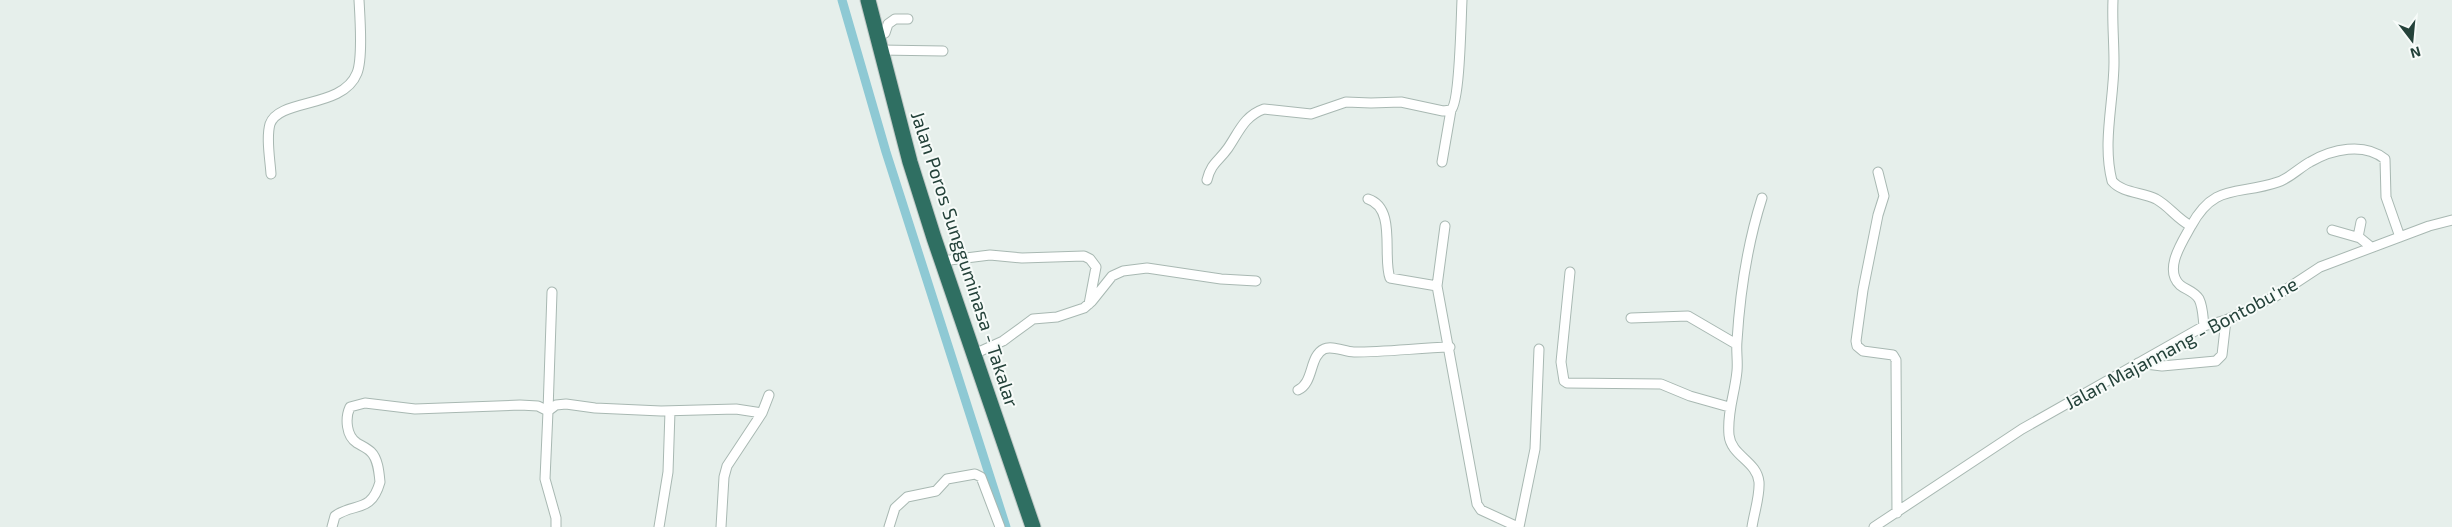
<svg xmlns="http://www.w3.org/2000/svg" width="2452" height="527" font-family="'Exo 2',sans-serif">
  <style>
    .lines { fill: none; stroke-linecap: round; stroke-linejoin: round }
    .canal { stroke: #8ec9d4; stroke-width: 9 }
    .street-casing { stroke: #a8b8b2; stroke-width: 11 }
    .highway-casing { stroke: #c2cac8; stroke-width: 17 }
    .street { stroke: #fff; stroke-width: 9 }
    .highway { stroke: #2f6f62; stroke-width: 15 }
    .labels { text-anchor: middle; stroke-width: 4; stroke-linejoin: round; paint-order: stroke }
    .street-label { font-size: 19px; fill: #24423a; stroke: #f7fbf9 }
  </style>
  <rect width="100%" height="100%" fill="#e6efeb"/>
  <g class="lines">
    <!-- canal -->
    <path class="canal" d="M 842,0 L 886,152 L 1006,527"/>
    <defs>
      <path id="street" d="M 2113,0 C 2112,21 2114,41 2114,62 C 2114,101 2102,142 2112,181 C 2122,193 2142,192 2156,199 C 2169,206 2177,219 2191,226 C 2183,241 2163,269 2180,285 C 2186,290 2194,291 2199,299 C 2203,307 2203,318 2204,326
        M 877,36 L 885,33 L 888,24 L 895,19 L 908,19
        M 880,50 L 943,51
        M 1442,162 L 1451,110
        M 1878,172 L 1884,196 L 1878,215 L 1863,290 L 1856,341 L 1857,346 L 1863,351 L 1893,355 L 1896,360 L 1897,513
        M 271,174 C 270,159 266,138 270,124 C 279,98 343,109 357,73 C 363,58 360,18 359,0
        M 1207,180 C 1211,163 1219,161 1228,148 C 1239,132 1244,116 1264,109 L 1311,114 L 1346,102 L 1371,103 L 1401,102 L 1443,111 L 1451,110 C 1460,101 1461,18 1462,0
        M 1368,199 C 1397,208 1382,257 1390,278 L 1437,286 L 1477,504 L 1481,510 L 1518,527
        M 2191,226 C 2215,182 2238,196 2278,182 C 2290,178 2299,168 2310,162 C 2332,149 2364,142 2385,159 L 2386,197 L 2400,237
        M 2332,230 L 2360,238 L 2371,247
        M 2358,237 L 2361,222
        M 942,261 L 990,255 L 1022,258 L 1084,256 L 1090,259 L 1096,267 L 1089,304
        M 1570,272 L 1561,362 L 1564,381 L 1567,383 L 1661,384 L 1690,396 L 1729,407
        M 1437,286 L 1445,226
        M 1631,318 L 1688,316 L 1736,344
        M 974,354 L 1003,341 L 1033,319 L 1057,317 L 1084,308 L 1092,301 L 1112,276 L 1123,271 L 1147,268 L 1221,279 L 1256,281
        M 2138,363 L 2162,366 L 2216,361 L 2222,355 L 2226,320
        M 1298,390 C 1314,383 1309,356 1324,349 C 1332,345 1345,352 1354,352 C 1386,352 1418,348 1450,347
        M 762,413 L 769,395
        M 332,527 L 335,516 C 354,502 371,514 380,482 C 379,472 378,459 371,452 C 367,448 362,446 357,443 C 346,436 345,418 350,407 L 365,403 L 415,409 L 520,405 L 538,406 L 548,411 L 552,292
        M 556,527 L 556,518 L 545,479 L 548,411 L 556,405 L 566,404 L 595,408 L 661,411 L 736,409 L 762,413 L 727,466 L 724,477 L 721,527
        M 659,527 L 668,472 L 670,411
        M 889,527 L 895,508 L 907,497 L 936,491 L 947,479 L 975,474 L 981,477 L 1000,527
        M 1519,527 L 1535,449 L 1539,349
        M 1752,527 C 1754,513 1760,496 1759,482 C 1757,461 1731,456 1729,435 C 1727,412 1735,393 1737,371 C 1738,361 1736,351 1737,341 C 1740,292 1747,245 1762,198
        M 1874,527 L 2022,429 L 2204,326 L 2226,320 L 2276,296 L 2320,267 L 2429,226 L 2452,220"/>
      <path id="highway" d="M 868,0 L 910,162 L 934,238 L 1033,527"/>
    </defs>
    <!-- street casing -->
    <use href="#street" class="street-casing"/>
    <!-- highway casing -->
    <use href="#highway" class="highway-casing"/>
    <!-- street -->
    <use href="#street" class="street"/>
    <!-- highway -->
    <use href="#highway" class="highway"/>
  </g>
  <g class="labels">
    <!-- street labels -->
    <g class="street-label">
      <text transform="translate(965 259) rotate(72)" y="7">Jalan Poros Sungguminasa - Takalar</text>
      <text transform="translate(2181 343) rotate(-28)" y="7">Jalan Majannang - Bontobu'ne</text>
    </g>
  </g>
  <!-- north arrow -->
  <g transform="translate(2412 40) rotate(164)" stroke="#f7fbf9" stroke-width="4" paint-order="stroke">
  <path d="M0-4L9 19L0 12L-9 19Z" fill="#24423a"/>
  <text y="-8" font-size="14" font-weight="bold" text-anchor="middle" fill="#24423a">N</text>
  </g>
</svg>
